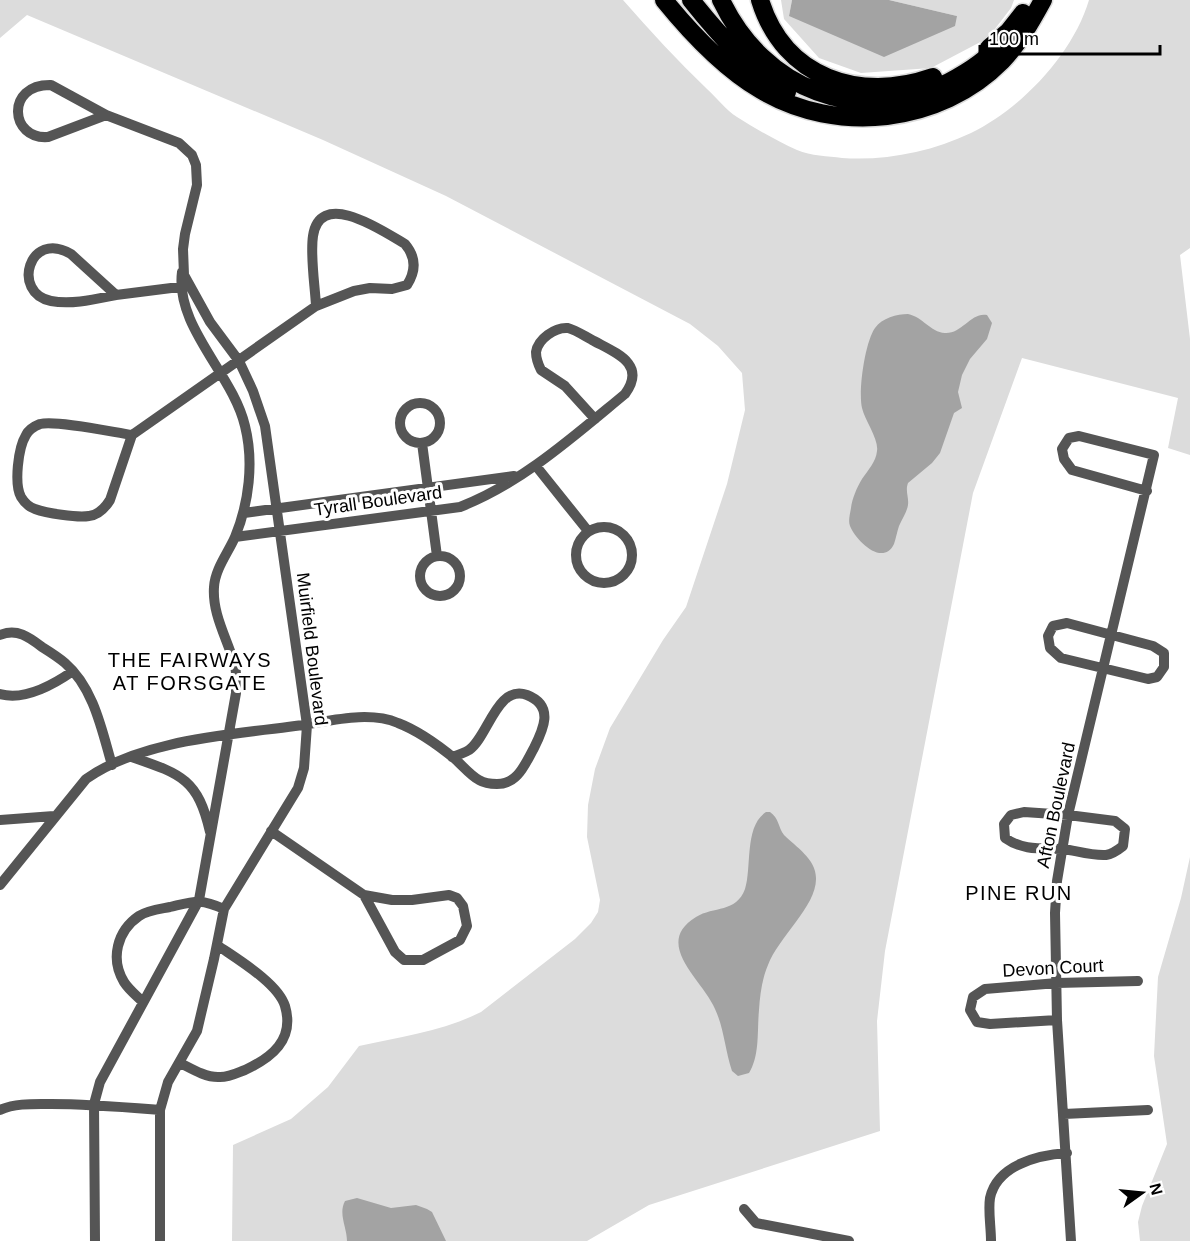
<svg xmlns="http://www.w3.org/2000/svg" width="1190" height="1241" font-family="Helvetica,sans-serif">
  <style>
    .green { fill: #dcdcdc }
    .water { fill: #a3a3a3 }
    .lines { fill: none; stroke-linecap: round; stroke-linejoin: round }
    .highway-casing { stroke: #dbdbdb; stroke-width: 21 }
    .street { stroke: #555; stroke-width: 10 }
    .highway { stroke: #000; stroke-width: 18 }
    .labels { text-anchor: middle; stroke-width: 6; stroke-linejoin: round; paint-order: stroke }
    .street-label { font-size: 18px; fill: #000; stroke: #fff }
    .neighbourhood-label { font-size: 20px; letter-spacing: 1.5px; fill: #000; stroke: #fff }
  </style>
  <rect width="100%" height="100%" fill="#fff"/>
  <!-- green -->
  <path class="green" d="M 0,0 L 623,0 C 650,31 678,61 707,89 C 717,98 726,110 737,117 C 756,129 777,141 797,150 C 811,156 828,156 842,158 C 885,161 931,152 971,133 C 1021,109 1073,54 1089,0 L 1190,0 L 1190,248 L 1180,255 L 1190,339 L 1190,455 L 1168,448 L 1178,398 L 1022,358 L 973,493 L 885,951 L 877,1021 L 880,1131 L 649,1205 L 587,1241 L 232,1241 L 233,1145 L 291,1119 L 328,1087 L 359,1046 C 400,1037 444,1031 481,1012 L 575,939 L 591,923 L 598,912 L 600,900 L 587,837 L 588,805 L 595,769 L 610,728 L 663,640 L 686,607 L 727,484 L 745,410 L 742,373 L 718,346 L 690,324 L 446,196 L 323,140 L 27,15 L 0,38 Z
    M 781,0 L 792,0 L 789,16 L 957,16 L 889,0 L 1014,0 L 1011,8 L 988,38 L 931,68 L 861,73 L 819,58 L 784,19 Z
    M 1190,857 L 1190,1241 L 1140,1241 L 1138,1222 L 1142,1206 L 1167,1144 L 1154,1056 L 1158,977 L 1181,898 Z"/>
  <!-- water -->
  <path class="water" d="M 792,0 L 889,0 L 957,16 L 955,26 L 884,57 L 789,16 Z
    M 908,314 C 923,317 930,332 945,333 C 962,334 971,312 987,315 L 992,323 L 987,339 L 970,359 L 962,375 L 958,392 L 962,408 L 954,413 L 940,453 L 932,463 L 908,483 C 905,491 909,497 908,505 C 907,512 902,519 899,526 C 897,532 896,538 894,544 C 883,567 856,541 850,526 C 848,521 850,514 851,508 C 852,499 857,487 862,479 C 868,470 876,462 877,451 C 879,439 865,421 862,408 C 858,391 865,342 875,328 C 882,318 897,314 908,314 Z
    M 766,812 L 770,812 C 779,818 778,827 784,835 C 796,847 816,859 816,878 C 817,906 778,938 768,965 C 762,979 760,995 759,1010 C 757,1031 760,1055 749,1073 L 738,1076 L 732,1071 C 725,1050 724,1028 715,1009 C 703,980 652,944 696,917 C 714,906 736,913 745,889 C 752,868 744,826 766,812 Z
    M 357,1198 L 391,1208 L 416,1205 L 427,1209 L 432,1212 L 446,1241 L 347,1241 C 347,1227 338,1214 345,1201 Z"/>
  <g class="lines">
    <defs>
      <path id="highway" d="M 664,0 C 690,32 725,69 761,90 C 837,135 940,124 1002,61 C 1019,43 1031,22 1043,0
        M 691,0 C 719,35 748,68 787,92
        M 721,0 C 763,89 859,128 949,82 C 968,72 986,61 1000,44
        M 760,0 C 784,78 859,103 933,77
        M 989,48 L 1008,32 L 1023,13"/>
    </defs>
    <!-- highway casing -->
    <use href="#highway" class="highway-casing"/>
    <!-- street -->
    <path class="street" d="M 106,115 L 48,137 C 10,140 5,84 51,85 L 106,115 L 179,143 L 192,155 L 196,165 L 197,185 L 185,234 L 183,249 L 184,275 L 210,322 L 239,361 L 253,391 L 265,426 L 307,725 L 304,768 L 298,788 L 224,909 L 214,959 L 197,1031 L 168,1082 L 160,1110 L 160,1241
      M 116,295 C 96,299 72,305 51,301 C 11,293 29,229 71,254 L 116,295 L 187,286
      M400 423a20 20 0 1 1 40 0a20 20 0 1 1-40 0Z
      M 132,435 C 112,432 56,420 40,424 C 35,426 29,429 26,435 C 18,448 14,484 21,497 C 24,502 29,507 35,509 C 46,513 77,518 89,516 C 99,515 105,508 110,500 L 132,435 L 316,306 L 354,291 L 370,288 L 392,289 L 407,285 C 416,271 416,257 405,244 C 383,231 320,188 313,236 C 310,255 315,286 316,306
      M 422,443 L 437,556
      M 536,466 L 588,531
      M 244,513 L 514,476
      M576 555a28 28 0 1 1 56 0a28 28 0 1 1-56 0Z
      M 235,537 L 460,507 C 522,483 574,436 625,394 C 647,364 616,353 594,341 C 586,337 576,330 568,328 C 555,327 538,339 536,352 C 536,358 538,364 541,370 L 565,386 L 595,419
      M420 576a20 20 0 1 1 40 0a20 20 0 1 1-40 0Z
      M 1067,623 L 1153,646 L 1164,653 L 1164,667 L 1157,677 L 1148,679 L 1061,658 L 1050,648 L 1048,636 L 1053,626 Z
      M 0,635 C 17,628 29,637 42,647 C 50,652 58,657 65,663 C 94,688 102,731 112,765
      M 0,694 C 25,701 53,685 73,671
      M 132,757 C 181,774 198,779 210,832
      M 1024,812 L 1068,815 L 1115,821 L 1125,829 L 1123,846 C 1118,850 1113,854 1106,855 C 1093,856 1077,851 1064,849 C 1043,848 1023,851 1005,838 L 1004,824 L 1011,815 Z
      M 0,820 L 54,816
      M 271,831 L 364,895 L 395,952 L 404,960 L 423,960 L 460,940 L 467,926 L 463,906 L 457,898 L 449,895 L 412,900 L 392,900 L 364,895
      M 0,885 L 86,779 C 141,740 229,735 295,726 C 327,722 367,710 398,723 C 419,731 438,745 455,759 C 463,766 470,775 479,780 C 484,783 491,784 497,784 C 518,784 525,764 534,748 C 543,730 555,706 527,695 C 497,684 488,737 469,750 C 464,753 458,755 452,757
      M 143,1002 C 137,996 129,990 124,982 C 110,959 117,931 139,916 C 148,910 160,909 170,907 C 195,901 200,898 224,909
      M 1057,1020 L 990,1024 L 977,1022 L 970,1010 L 973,997 L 985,989 L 1057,983 L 1138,981
      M 180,1063 C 192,1069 205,1077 218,1077 C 228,1078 237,1073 245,1070 C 271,1058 295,1040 285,1006 C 278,983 237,959 217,945
      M 0,1110 C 15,1103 34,1104 51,1104 C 88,1104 123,1107 160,1110
      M 1064,1114 L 1148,1110
      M 744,1209 L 756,1223 L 849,1241
      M 95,1241 L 94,1104 L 100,1082 L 199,900 L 236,693 C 236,684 237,675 235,666 C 228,640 212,615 214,587 C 215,569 228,553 235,537 C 249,503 254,462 245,426 C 233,374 175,327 182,272
      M 991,1241 C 991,1227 988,1211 990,1198 C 997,1165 1038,1155 1067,1153
      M 1071,1241 L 1057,1020 L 1055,913 L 1057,881 L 1068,815 L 1154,455 L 1079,436 L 1069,438 L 1062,449 L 1064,459 L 1072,470 L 1147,491"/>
    <!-- highway -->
    <use href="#highway" class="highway"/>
  </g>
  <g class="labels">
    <!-- street labels -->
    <g class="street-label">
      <text transform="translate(378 501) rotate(-8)" y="6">Tyrall Boulevard</text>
      <text transform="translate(312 649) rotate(83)" y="6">Muirfield Boulevard</text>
      <text transform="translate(1056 805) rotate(-78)" y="6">Afton Boulevard</text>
      <text transform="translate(1053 968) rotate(-3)" y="6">Devon Court</text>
    </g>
    <!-- neighbourhood labels -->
    <g class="neighbourhood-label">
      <text x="190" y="667">THE FAIRWAYS<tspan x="190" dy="23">AT FORSGATE</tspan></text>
      <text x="1019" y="900">PINE RUN</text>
    </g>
  </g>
  <!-- north arrow -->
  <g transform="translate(1142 1193) rotate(75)" stroke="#ffffff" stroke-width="4.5" paint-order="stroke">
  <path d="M0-4.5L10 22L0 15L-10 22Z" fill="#000000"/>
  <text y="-9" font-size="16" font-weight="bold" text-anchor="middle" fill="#000000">N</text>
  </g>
  <!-- scale -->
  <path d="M980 45v9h180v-9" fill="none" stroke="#000000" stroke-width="3"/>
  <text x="989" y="45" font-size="18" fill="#000000" stroke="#ffffff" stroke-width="4.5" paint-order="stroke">100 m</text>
</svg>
